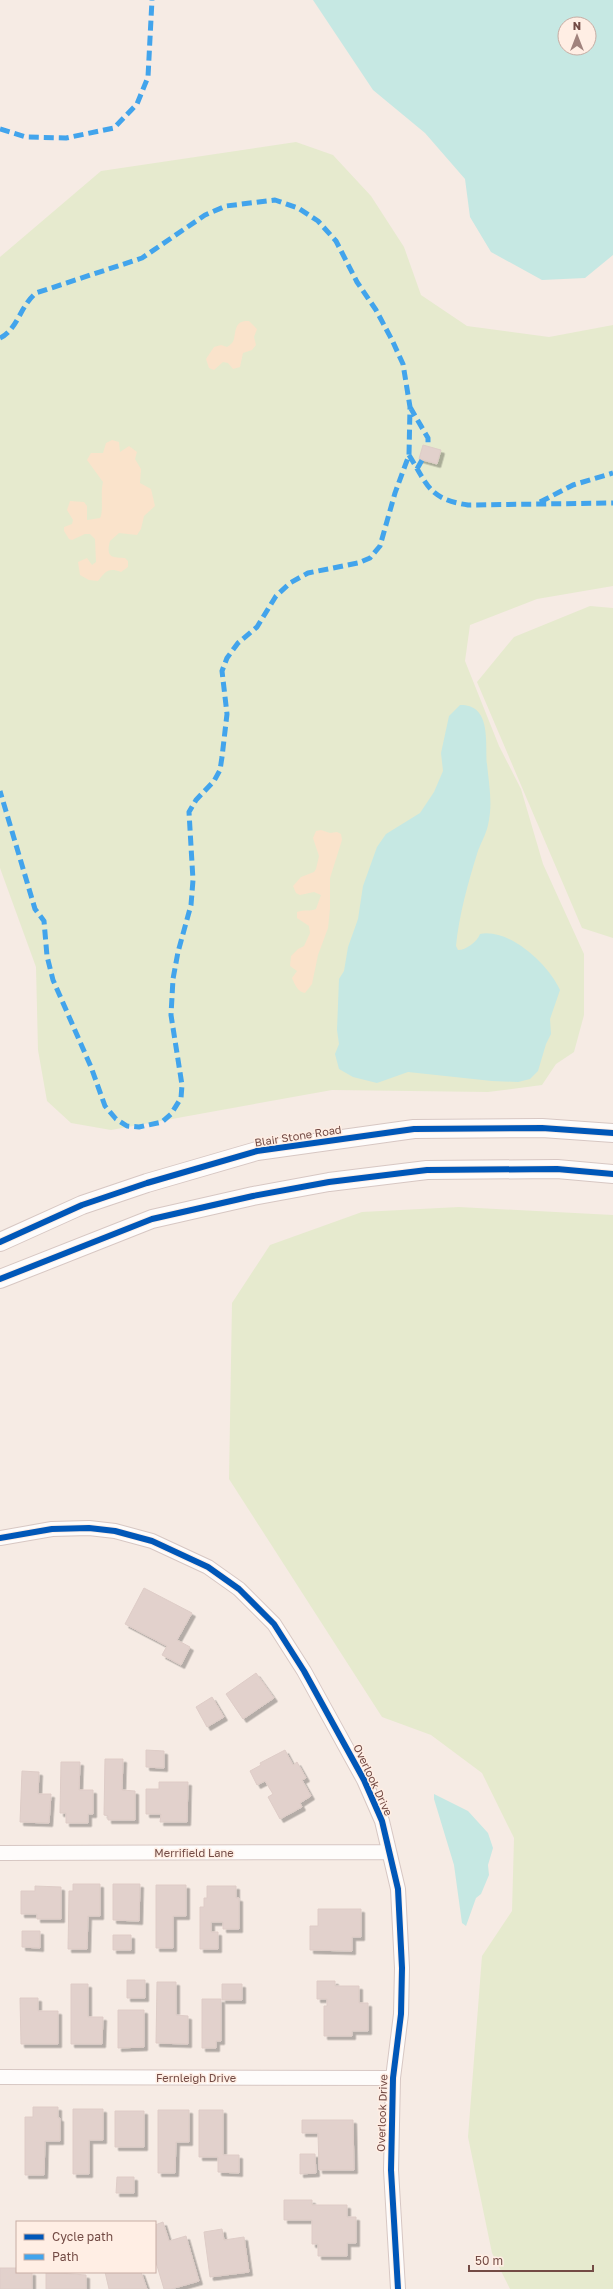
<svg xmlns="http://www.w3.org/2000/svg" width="613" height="2289" font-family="'Golos Text',sans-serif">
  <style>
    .green { fill: #e6eace }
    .sand { fill: #fae3cb }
    .water { fill: #c6e8e3; fill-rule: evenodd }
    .building { fill: #e2d1cc; stroke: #deccc7; filter: url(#shadow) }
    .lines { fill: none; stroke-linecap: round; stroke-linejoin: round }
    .minor-casing { stroke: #d7c7c3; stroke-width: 16 }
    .tertiary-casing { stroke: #d7c7c3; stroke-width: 20 }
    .minor { stroke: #fefcfb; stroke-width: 14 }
    .tertiary { stroke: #fefcfb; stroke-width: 18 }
    .quiet { stroke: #42a4ec; stroke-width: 5; stroke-dasharray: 10 5; stroke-linecap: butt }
    .cycleway-casing { stroke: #ffeee4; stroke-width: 8 }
    .cycleway { stroke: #0057b8; stroke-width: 6 }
    .labels { text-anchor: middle; stroke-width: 3; stroke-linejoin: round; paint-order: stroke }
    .street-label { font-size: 11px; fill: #734b45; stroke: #ffeee4 }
  </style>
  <defs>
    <filter id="shadow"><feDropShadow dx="3.5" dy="3.5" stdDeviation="0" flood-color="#0004"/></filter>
  </defs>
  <rect width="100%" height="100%" fill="#f6ebe4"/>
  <!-- green -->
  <path class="green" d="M 296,142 L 333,155 L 371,196 L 404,247 L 421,295 L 467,326 L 549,337 L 613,325 L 613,586 L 537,599 L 470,625 L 465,661 L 499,746 L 521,789 L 543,864 L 584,954 L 584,1015 L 574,1052 L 556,1064 L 542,1085 L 488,1092 L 332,1090 L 111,1130 L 71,1123 L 47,1101 L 38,1050 L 36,967 L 0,868 L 0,257 L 101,171 Z
    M 590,606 L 613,608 L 613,938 L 582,928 L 477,682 L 514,637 Z
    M 459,1207 L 613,1215 L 613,2289 L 510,2289 L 492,2253 L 468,2137 L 482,1956 L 512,1911 L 514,1838 L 482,1773 L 431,1735 L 382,1717 L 229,1479 L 232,1303 L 270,1245 L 362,1212 Z"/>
  <!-- sand -->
  <path class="sand" d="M 249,321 L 257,329 L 254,337 L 256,345 L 252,350 L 243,353 L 240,367 L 233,369 L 228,363 L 223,362 L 214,370 L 209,368 L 206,359 L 214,347 L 221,345 L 227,347 C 230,345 233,343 234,339 C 236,330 235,320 249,321 Z
    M 112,440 L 119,442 L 120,452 L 129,446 L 137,452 L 135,459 L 141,469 L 140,483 L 151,489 L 155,506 L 144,516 L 141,529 L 137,535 L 119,533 L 110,541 C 105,559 114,557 125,558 L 128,561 L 128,567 L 121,572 C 108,567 105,572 98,581 L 89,580 L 80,575 L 78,562 L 87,558 L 92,565 L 96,562 L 95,539 L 90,534 L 85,534 L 72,540 L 69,539 L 64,531 L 64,527 L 72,524 L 73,520 L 67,510 L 70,501 L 84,502 L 87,506 L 87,520 L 100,518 C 104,511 100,493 103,482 L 87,460 L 91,453 L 103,453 L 106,443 Z
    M 321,830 L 330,833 L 337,832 L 341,834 L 342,840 L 330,878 L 330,909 L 328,928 L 318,955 L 312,984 L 305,993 C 298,992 295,985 292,978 L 297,971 L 290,966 L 291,956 L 298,949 L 304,946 L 310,933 L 309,926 L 297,918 L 297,912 C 304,909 310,912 316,909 L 321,895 L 314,892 L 300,895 L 296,893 L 293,886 L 301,877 L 314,872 L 316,869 L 319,856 L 313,838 L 316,831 Z"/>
  <!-- water -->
  <path class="water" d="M 313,0 L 613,0 L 613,255 L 585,278 L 542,280 L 491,252 L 470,217 L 465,179 L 425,133 L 373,90 ZM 565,24 L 589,24 L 589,48 L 565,48 Z
    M 460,705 C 492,704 485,744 487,764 C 489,785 493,804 488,825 C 486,835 480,844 477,854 C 468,883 459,915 456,946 L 458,950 C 466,950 477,942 480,934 C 510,928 549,965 560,990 L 550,1019 L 551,1034 L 546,1044 L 538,1071 L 530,1079 L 518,1082 L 492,1081 L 408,1072 L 377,1083 L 353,1077 L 339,1069 L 335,1054 L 339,1044 L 337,1030 L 339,979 L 344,971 L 348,947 L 358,919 L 363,886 L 377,847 L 386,834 L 420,813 L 434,792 L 443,771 L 441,753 L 449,716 Z
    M 434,1794 L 468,1811 L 488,1833 L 493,1848 L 488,1865 L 489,1875 L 481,1894 L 476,1898 L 466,1926 L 462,1923 L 454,1865 L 434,1799 Z"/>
  <!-- building -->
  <path class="building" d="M 423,445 L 441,450 L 437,464 L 419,459 Z
    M 144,1588 L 192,1613 L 177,1640 L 190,1647 L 181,1665 L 162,1655 L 167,1646 L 125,1624 Z
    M 256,1673 L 274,1698 L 243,1719 L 226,1694 Z
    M 212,1697 L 224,1717 L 207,1727 L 196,1707 Z
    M 146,1750 L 164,1751 L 164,1768 L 146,1767 Z
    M 285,1750 L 293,1765 L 297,1762 L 306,1778 L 302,1780 L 311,1796 L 300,1803 L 302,1807 L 280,1819 L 268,1797 L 273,1794 L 265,1781 L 257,1785 L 250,1771 L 261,1765 L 260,1763 Z
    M 105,1759 L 123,1759 L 122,1790 L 135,1791 L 135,1820 L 108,1820 L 108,1816 L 104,1815 Z
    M 61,1762 L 80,1762 L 79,1790 L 93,1790 L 93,1814 L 88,1814 L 88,1823 L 66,1823 L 66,1813 L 60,1813 Z
    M 22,1771 L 39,1772 L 38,1794 L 51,1794 L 49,1823 L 20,1822 Z
    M 159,1782 L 188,1782 L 187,1822 L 160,1822 L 161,1814 L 146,1814 L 146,1789 L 159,1789 Z
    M 73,1884 L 100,1884 L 100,1916 L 88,1916 L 87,1949 L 68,1949 L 69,1891 L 73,1891 Z
    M 113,1884 L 140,1884 L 139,1921 L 113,1920 Z
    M 156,1885 L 186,1885 L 186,1916 L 173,1916 L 173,1948 L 156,1948 Z
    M 35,1886 L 61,1887 L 61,1919 L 37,1919 L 37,1914 L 21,1914 L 21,1891 L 35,1891 Z
    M 207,1886 L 236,1886 L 236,1898 L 239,1898 L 239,1929 L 223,1929 L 223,1922 L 211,1922 L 211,1932 L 218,1932 L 218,1949 L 200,1949 L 200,1907 L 204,1907 L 204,1898 L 207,1898 Z
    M 318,1909 L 361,1909 L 361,1937 L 352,1937 L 352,1951 L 310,1950 L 310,1926 L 318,1926 Z
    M 22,1931 L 40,1931 L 40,1948 L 22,1947 Z
    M 113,1935 L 131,1935 L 131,1950 L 113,1950 Z
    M 127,1980 L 145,1980 L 145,1998 L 127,1998 Z
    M 317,1981 L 335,1981 L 335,1986 L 359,1986 L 359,2003 L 368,2003 L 368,2031 L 352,2031 L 352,2036 L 324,2036 L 324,2006 L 327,2006 L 327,1999 L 317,1999 Z
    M 157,1982 L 176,1982 L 176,2015 L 188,2016 L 188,2044 L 156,2043 Z
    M 71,1984 L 88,1984 L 88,2017 L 103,2017 L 102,2044 L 71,2044 Z
    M 222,1984 L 242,1984 L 242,2000 L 222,2000 Z
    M 20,1998 L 38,1998 L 38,2011 L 58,2011 L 58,2044 L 21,2044 Z
    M 202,1999 L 221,1999 L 221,2041 L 216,2041 L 216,2048 L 202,2048 Z
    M 118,2010 L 144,2010 L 144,2047 L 118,2048 Z
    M 33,2107 L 58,2107 L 58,2118 L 60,2118 L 60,2141 L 45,2141 L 44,2175 L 25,2175 L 25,2117 L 33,2117 Z
    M 73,2109 L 103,2109 L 103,2140 L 89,2140 L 89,2174 L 73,2174 Z
    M 158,2110 L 189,2110 L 189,2142 L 176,2142 L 175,2173 L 158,2173 Z
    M 199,2110 L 223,2110 L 223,2155 L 239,2155 L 239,2173 L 218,2172 L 218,2157 L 199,2157 Z
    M 115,2111 L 144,2111 L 144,2147 L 115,2147 Z
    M 302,2120 L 353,2120 L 354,2170 L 319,2170 L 318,2133 L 302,2133 Z
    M 300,2154 L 315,2154 L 316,2173 L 300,2174 Z
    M 117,2177 L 134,2177 L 134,2193 L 116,2193 Z
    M 284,2200 L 312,2200 L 312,2205 L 347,2205 L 347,2217 L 356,2217 L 356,2243 L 347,2243 L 347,2256 L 318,2256 L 318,2244 L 312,2244 L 312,2220 L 284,2220 Z
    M 163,2222 L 169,2241 L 186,2236 L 199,2281 L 171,2289 L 164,2289 L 155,2259 L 155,2225 Z
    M 222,2229 L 224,2240 L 244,2237 L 249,2272 L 210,2277 L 204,2232 Z
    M 0,2268 L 17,2268 L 17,2272 L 32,2272 L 32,2289 L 0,2289 Z
    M 46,2272 L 86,2275 L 86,2289 L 46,2289 Z
    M 105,2272 L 141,2272 L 147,2289 L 109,2289 Z"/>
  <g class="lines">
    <defs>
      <path id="minor" d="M 0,1538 L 52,1529 L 89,1528 L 115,1531 L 152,1541 L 208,1567 L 239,1589 L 274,1624 L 304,1671 L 364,1780 L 382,1821 L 398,1889 L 402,1968 L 401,2014 L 393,2078 L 391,2170 L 398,2289
        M 0,1853 L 388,1852
        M 0,2077 L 393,2078"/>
      <path id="tertiary" d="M 0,1242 L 82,1205 L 147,1183 L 257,1151 L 414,1129 L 542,1128 L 613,1133
        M 0,1279 L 152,1219 L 253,1196 L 329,1182 L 427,1170 L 557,1169 L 613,1174"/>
    </defs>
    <!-- minor casing -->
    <use href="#minor" class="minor-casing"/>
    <!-- tertiary casing -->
    <use href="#tertiary" class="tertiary-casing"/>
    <!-- minor -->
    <use href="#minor" class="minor"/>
    <!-- tertiary -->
    <use href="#tertiary" class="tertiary"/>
    <!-- quiet -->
    <path class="quiet" d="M 0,129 L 26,137 L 66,138 L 114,128 L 137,104 L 148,77 L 152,0
      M 0,338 C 18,329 20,306 36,293 L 142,258 L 205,215 L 226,206 L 275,200 L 298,208 L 318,221 L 336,241 L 357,282 L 376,310 L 392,340 L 403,364 L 410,407 L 409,455 L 395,493 L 380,546 L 370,558 L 358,563 L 308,573 L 290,583 L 276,596 L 257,627 L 238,643 L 227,658 L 222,671 L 227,714 L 222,757 L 220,770 L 214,781 L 196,800 L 189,812 L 193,880 L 191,905 L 178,952 L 173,979 L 171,1015 L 182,1085 L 181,1098 L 171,1114 L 162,1122 L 139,1127 L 127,1126 L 116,1119 L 105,1106 L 91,1067 L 53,980 L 47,956 L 44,921 L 35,909 L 0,791
      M 410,407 L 428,438 L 428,444
      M 409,455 C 428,486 429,499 468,505 L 613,503
      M 417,469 L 422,460
      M 540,502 L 573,485 L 613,473"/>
    <defs>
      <path id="cycleway" d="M 0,1242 L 82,1205 L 147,1183 L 257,1151 L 414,1129 L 542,1128 L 613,1133
        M 0,1279 L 152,1219 L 253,1196 L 329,1182 L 427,1170 L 557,1169 L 613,1174
        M 0,1538 L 52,1529 L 89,1528 L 115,1531 L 152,1541 L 208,1567 L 239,1589 L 274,1624 L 304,1671 L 364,1780 L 382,1821 L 398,1889 L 402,1968 L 401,2014 L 393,2078 L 391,2170 L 398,2289"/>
    </defs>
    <!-- cycleway casing -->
    <use href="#cycleway" class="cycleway-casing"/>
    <!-- cycleway -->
    <use href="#cycleway" class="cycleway"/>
  </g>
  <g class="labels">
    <!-- street labels -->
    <g class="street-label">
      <text transform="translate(298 1136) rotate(-9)" y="4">Blair Stone Road</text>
      <text transform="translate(373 1780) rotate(65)" y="4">Overlook Drive</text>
      <text x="194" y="1857">Merrifield Lane</text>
      <text x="196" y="2082">Fernleigh Drive</text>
      <text transform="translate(382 2113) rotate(-88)" y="4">Overlook Drive</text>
    </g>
  </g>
  <!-- legend -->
  <rect x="16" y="2221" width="140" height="52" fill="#ffeee4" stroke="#c7ada4"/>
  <rect x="24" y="2234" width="20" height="6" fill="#0057b8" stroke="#c7ada4"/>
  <text x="52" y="2241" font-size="12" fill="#734b45">Cycle path</text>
  <rect x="24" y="2254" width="20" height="6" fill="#42a4ec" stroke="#c7ada4"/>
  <text x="52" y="2261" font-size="12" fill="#734b45">Path</text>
  <!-- north arrow -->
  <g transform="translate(577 36)"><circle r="19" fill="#ffeee4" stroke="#c7ada4"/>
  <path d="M0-3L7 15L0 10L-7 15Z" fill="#a1837d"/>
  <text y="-6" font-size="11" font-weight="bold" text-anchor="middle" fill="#734b45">N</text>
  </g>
  <!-- scale -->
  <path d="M469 2265v6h124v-6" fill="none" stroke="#734b45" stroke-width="2"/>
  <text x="475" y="2265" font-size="12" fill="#734b45" stroke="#ffeee4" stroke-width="3" paint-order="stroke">50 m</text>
</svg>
